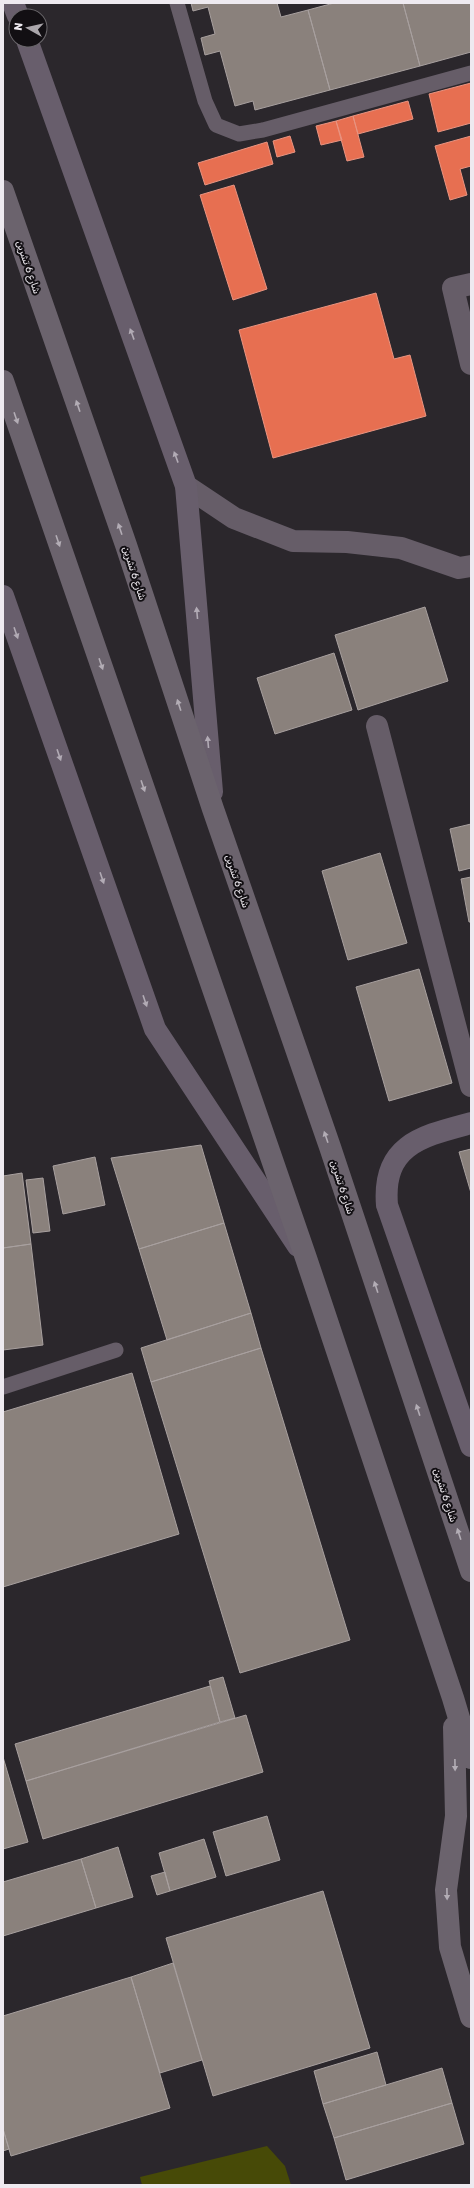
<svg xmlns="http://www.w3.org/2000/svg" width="474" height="2188" font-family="Rubik,'Noto Sans Arabic',sans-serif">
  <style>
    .green { fill: #474a07 }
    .shops { fill: #e76f51; stroke: #e99481 }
    .industry { fill: #8a817c; stroke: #a8a09f }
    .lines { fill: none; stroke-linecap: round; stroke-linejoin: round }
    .lane { stroke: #665d68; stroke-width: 15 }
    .street { stroke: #665d68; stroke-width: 22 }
    .secondary { stroke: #685e6c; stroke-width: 22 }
    .highway { stroke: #6b636d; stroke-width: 22 }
    .oneway { fill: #b2abb5 }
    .oneway2 { fill: #b3adb5 }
    .labels { text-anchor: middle; stroke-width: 4; stroke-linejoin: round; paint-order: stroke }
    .street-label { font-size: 10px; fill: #eeeaf0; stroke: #120f13 }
  </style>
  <rect width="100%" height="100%" fill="#2b272c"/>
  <!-- green -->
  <path class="green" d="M 267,2146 L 285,2166 L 291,2185 L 142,2185 L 140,2177 Z"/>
  <!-- shops -->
  <path class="shops" d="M 471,83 L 471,123 L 438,132 L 429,94 Z
    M 408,101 L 413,119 L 358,134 L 353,116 Z
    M 353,116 L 364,157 L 347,161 L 336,121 Z
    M 336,121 L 342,140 L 321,145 L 316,126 Z
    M 290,136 L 295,152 L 277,157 L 273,141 Z
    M 471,136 L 471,166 L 460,169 L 467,195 L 450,200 L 435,146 Z
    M 267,142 L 273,164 L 205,185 L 198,163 Z
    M 234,185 L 267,289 L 233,300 L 200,195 Z
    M 376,293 L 394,359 L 410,355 L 426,416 L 273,458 L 239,330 Z"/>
  <!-- industry -->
  <path class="industry" d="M 191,3 L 277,3 L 281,17 L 308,10 L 330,90 L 255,110 L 253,101 L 235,106 L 220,51 L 205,55 L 201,38 L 215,34 L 208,7 L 193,11 Z
    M 334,3 L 403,3 L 420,66 L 330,90 L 308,10 Z
    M 403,3 L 471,3 L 471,52 L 420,66 Z
    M 425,607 L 448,681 L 358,710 L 335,635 Z
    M 334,653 L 352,710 L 275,734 L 257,678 Z
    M 471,824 L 471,868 L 459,871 L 450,829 Z
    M 380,853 L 407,943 L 348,960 L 322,871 Z
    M 471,877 L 471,922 L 469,922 L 461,879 Z
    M 419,969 L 452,1083 L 389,1101 L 356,987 Z
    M 201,1145 L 224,1223 L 139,1249 L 111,1158 Z
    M 471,1149 L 471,1193 L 459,1152 Z
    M 95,1157 L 105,1205 L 63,1214 L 53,1166 Z
    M 22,1173 L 31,1244 L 3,1248 L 3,1176 Z
    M 43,1178 L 50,1231 L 33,1233 L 26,1180 Z
    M 224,1223 L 251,1313 L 167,1340 L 139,1249 Z
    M 31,1244 L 43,1345 L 3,1350 L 3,1248 Z
    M 251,1313 L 261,1348 L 151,1382 L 141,1348 Z
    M 261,1348 L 350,1640 L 240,1673 L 151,1382 Z
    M 132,1373 L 179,1534 L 3,1587 L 3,1412 Z
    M 223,1677 L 235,1718 L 220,1722 L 209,1681 Z
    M 210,1686 L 220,1722 L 26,1781 L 15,1744 Z
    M 246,1715 L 263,1772 L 43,1839 L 26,1781 Z
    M 3,1757 L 28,1842 L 3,1849 Z
    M 267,1816 L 280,1860 L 226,1876 L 213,1832 Z
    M 204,1839 L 216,1877 L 170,1891 L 159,1853 Z
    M 118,1847 L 133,1897 L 96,1908 L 81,1859 Z
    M 81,1859 L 96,1908 L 3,1936 L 3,1882 Z
    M 165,1872 L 170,1891 L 157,1895 L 151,1876 Z
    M 323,1891 L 370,2048 L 213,2096 L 166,1938 Z
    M 173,1963 L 202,2060 L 160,2073 L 131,1977 Z
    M 131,1977 L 170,2108 L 11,2156 L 3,2129 L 3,2016 Z
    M 377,2052 L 386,2085 L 323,2104 L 314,2071 Z
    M 442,2068 L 452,2103 L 334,2138 L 323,2104 Z
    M 452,2103 L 464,2144 L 346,2180 L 334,2138 Z
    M 3,2129 L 9,2149 L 3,2151 Z"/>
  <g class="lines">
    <!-- lane -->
    <path class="lane" d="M 177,3 L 205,101 L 216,125 L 239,134 L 263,130 L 471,73
      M 3,1387 L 116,1350"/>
    <!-- street -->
    <path class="street" d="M 471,284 L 453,288 L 471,364
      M 186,486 L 234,518 L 293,541 L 347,542 L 401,548 L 459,568 L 471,566
      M 377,726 L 471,1086"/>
    <!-- secondary -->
    <path class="secondary" d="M 13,3 L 18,16
      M 27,40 L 186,486 L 212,792
      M 3,596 L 155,1029 L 298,1246
      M 471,1123 C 423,1136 382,1144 387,1205 L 471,1446"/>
    <!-- highway -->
    <path class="highway" d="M 3,191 L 126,545 L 213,809 L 330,1147 L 471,1571
      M 3,381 L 306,1258 L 453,1698 L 471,1758
      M 454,1727 L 456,1816 L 446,1890 L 450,1947 L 471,2017"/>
  </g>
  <!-- one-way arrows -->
  <defs><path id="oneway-solid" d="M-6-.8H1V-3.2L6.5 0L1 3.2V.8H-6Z"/></defs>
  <g class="oneway">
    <use href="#oneway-solid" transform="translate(132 334) rotate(-110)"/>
    <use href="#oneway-solid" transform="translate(176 457) rotate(-110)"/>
    <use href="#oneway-solid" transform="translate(197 613) rotate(-95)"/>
    <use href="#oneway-solid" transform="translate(16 633) rotate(71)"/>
    <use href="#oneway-solid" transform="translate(208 742) rotate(-95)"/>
    <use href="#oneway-solid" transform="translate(59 755) rotate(71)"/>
    <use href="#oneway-solid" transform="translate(102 878) rotate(71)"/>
    <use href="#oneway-solid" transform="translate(145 1001) rotate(71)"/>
  </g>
  <g class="oneway2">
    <use href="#oneway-solid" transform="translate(78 406) rotate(-109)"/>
    <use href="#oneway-solid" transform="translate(16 418) rotate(71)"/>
    <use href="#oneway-solid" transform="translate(120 529) rotate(-109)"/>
    <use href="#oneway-solid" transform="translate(58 541) rotate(71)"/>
    <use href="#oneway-solid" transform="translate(101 664) rotate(71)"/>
    <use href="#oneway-solid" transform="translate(179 705) rotate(-108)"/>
    <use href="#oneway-solid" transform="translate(143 786) rotate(71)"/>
    <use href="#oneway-solid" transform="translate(326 1137) rotate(-109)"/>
    <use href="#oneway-solid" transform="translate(376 1287) rotate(-108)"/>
    <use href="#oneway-solid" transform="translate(418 1410) rotate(-108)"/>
    <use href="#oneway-solid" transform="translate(459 1534) rotate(-108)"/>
    <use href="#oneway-solid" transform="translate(455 1765) rotate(89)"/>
    <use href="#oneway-solid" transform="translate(447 1894) rotate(89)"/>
  </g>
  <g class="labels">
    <!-- street labels -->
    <g class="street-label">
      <text transform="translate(29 267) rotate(71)" y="4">شارع 6 تشرين</text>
      <text transform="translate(135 573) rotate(72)" y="4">شارع 6 تشرين</text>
      <text transform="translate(238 881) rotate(71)" y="4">شارع 6 تشرين</text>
      <text transform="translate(343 1187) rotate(72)" y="4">شارع 6 تشرين</text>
      <text transform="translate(446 1495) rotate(72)" y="4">شارع 6 تشرين</text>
    </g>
  </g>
  <!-- border -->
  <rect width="474" height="2188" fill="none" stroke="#eeeaf0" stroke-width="8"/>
  <!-- north arrow -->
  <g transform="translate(28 28) rotate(278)"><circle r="19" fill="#120f13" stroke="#6a676b"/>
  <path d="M0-3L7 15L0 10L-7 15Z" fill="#aaa6ab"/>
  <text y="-6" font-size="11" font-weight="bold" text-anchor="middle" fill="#eeeaf0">N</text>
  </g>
</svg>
